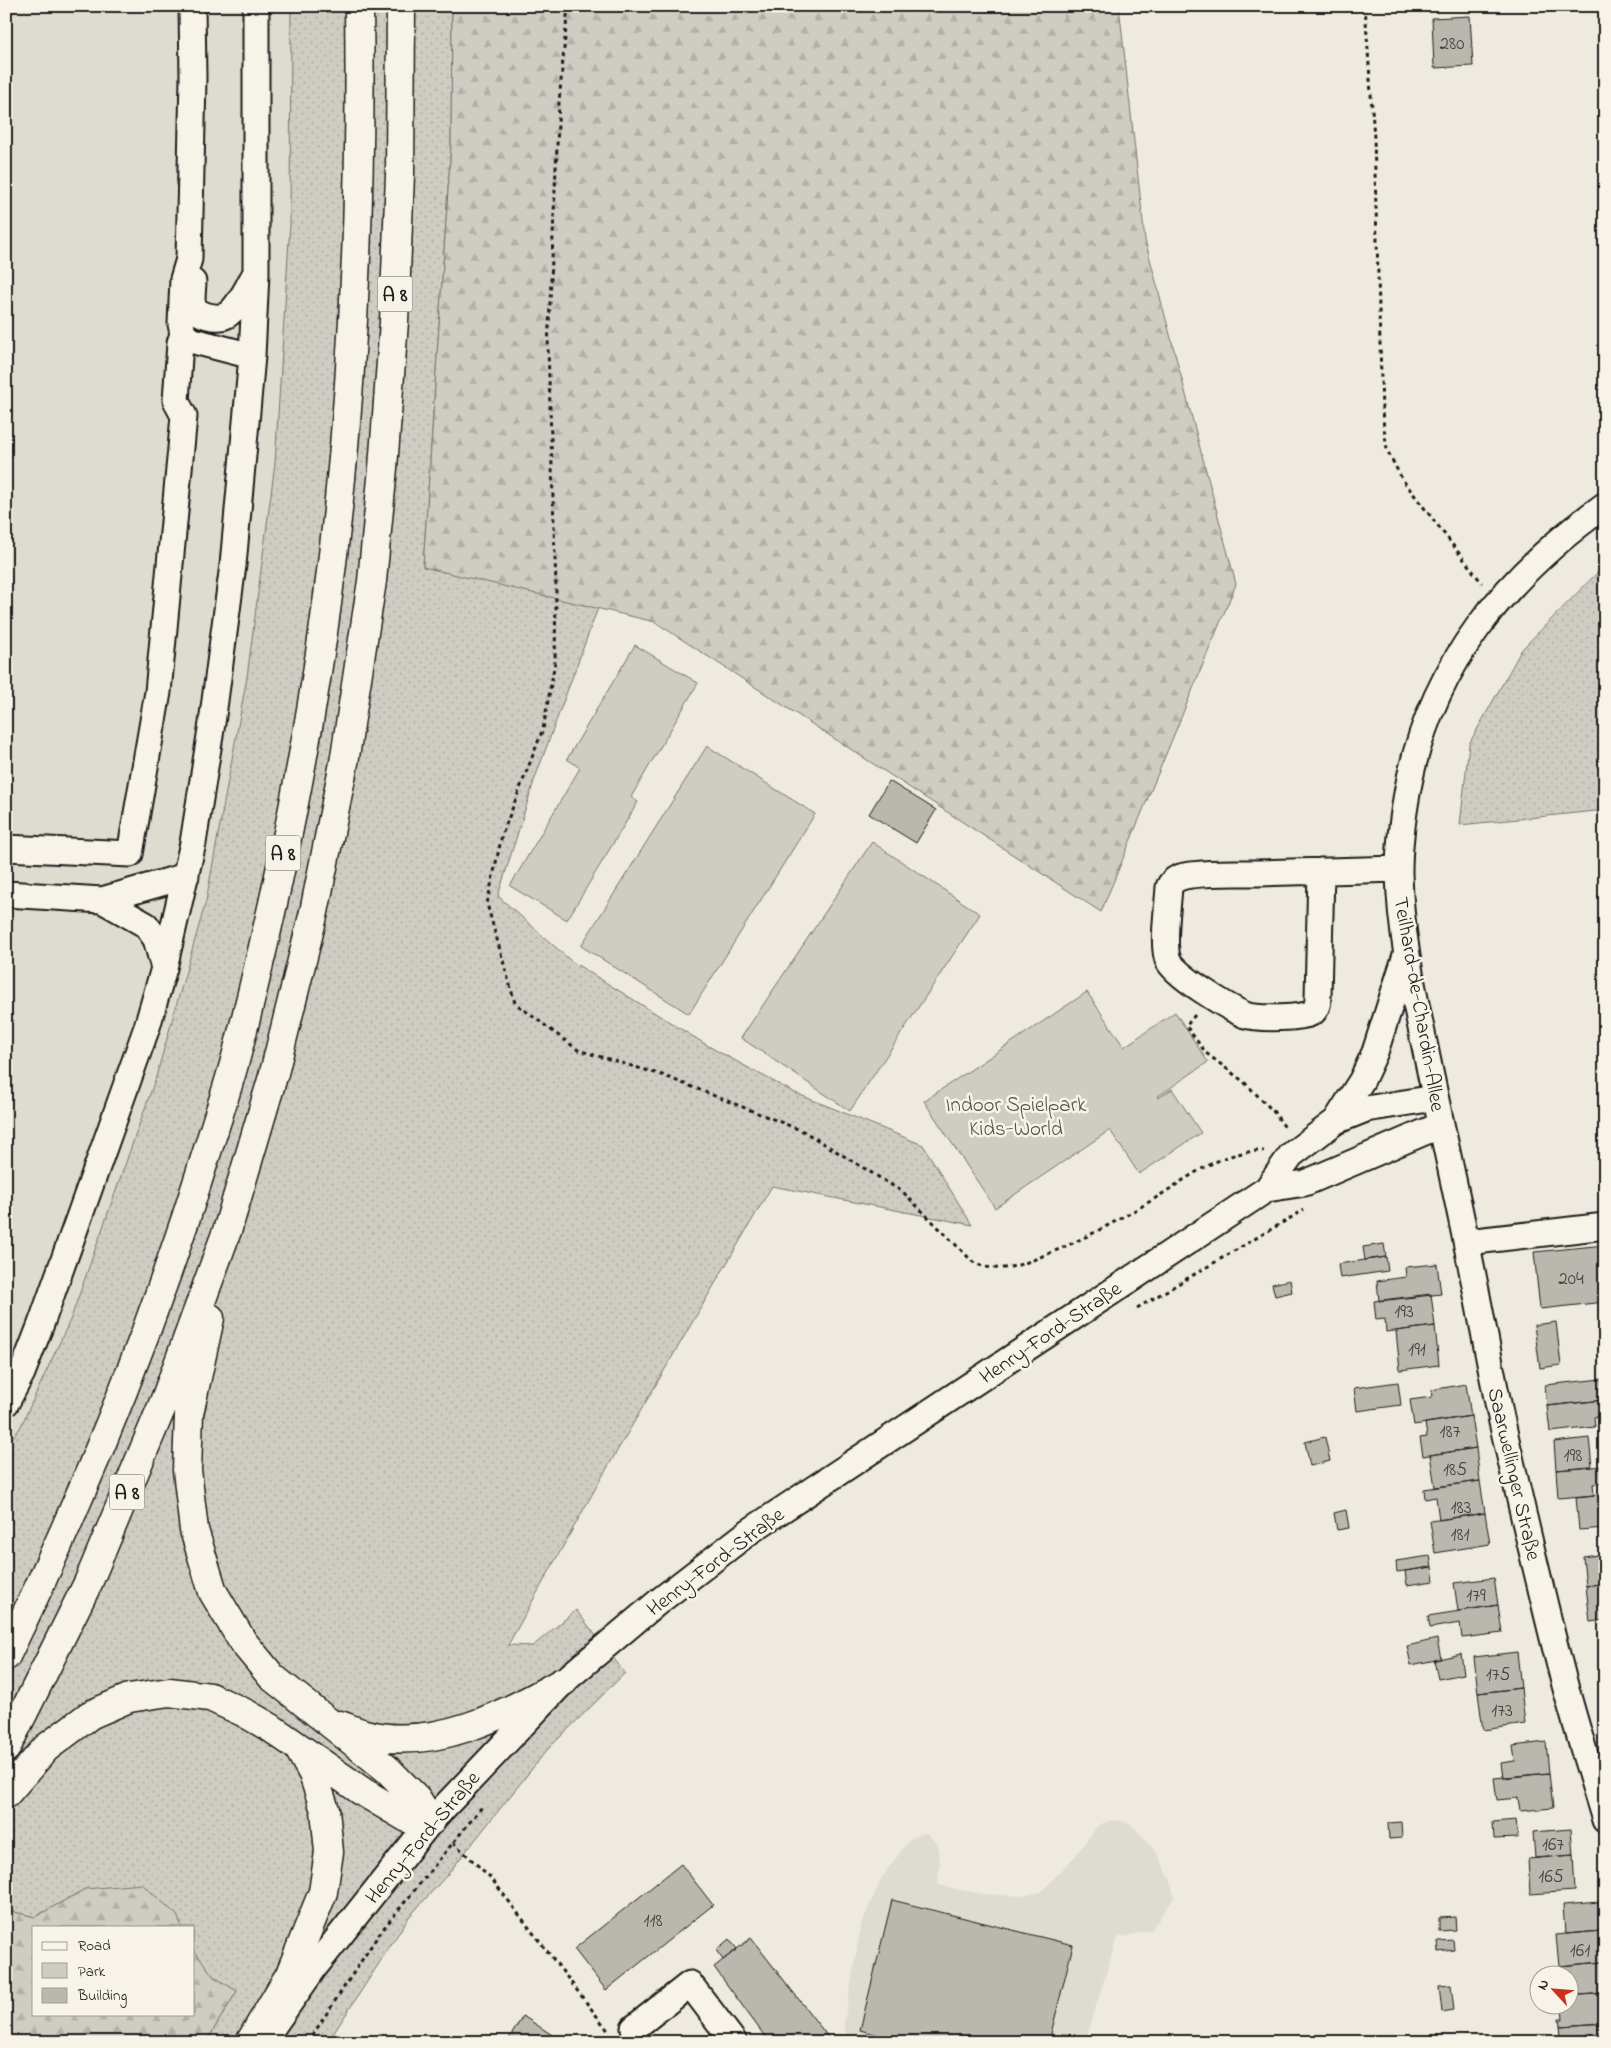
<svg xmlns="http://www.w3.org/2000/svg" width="1611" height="2048" font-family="'Indie Flower',sans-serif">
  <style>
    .built { fill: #dedbd1 }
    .grass { fill: url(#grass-dots); stroke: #767470 }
    .forest { fill: url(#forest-firs); stroke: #767470 }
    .park { fill: #cfccc3; stroke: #767470 }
    .building { fill: #bab7af; stroke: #1c1c1c }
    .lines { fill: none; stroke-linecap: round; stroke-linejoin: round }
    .minor-casing { stroke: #1c1c1c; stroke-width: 29 }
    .highway-casing { stroke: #1c1c1c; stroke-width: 31 }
    .path { stroke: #1c1c1c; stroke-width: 3; stroke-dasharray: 4 4; stroke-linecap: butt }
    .minor { stroke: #f7f3e8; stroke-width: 25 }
    .highway { stroke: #f7f3e8; stroke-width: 28 }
    .labels { text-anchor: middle; stroke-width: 5; stroke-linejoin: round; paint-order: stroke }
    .number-label { font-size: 19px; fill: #444341 }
    .shield { fill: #f7f3e8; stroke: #5e5c59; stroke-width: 1 }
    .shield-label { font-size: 20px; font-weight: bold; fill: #1c1c1c }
    .street-label { font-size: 21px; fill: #1c1c1c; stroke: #f7f3e8 }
    .park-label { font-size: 21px; fill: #52514e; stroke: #f7f3e8 }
  </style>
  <defs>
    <pattern id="grass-dots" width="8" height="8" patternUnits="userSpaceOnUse" patternTransform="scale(1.25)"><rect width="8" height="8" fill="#cfccc3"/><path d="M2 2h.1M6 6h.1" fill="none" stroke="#b1afa7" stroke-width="1.8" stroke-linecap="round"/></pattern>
    <pattern id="forest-firs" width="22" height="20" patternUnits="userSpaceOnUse" patternTransform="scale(1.25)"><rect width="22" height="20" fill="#cfccc3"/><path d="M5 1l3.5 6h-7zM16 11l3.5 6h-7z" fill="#b1afa7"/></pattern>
  </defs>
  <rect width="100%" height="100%" fill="#eeeae0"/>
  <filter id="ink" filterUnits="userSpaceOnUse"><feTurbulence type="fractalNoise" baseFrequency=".02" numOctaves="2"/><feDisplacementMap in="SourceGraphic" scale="10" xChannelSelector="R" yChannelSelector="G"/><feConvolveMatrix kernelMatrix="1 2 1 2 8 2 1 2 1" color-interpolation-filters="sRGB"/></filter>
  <g filter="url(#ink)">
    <!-- built -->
    <path class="built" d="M 6,6 L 291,6 L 290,224 L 275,463 L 247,677 L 206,901 L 156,1077 L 71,1318 L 20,1428 L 6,1446 Z
      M 1113,1820 L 1123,1821 L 1133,1826 L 1157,1853 L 1171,1881 L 1174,1898 L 1151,1930 L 1117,1938 L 1085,2042 L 847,2042 L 844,2024 L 861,1925 L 882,1877 L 910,1839 L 920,1834 L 927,1833 L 938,1845 L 940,1861 L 938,1884 L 948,1888 L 985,1894 L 1021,1896 L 1041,1892 L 1076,1855 L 1098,1825 Z"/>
    <!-- grass -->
    <path class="grass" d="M 291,6 L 452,6 L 451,145 L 423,566 L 598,608 L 535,778 L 498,896 L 571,961 L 710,1047 L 793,1092 L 923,1145 L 972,1225 L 772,1186 L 599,1482 L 508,1645 L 533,1646 L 576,1610 L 625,1673 L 547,1750 L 447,1875 L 409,1917 L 328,2042 L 206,2042 L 237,1991 C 221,1982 199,1969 194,1951 C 192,1944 194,1934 194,1927 L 182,1927 L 176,1915 L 85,1889 L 35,1917 L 6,1910 L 6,1446 L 20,1428 L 71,1318 L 156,1077 L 206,901 L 247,677 L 275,463 L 290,224 Z
      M 1605,565 L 1605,810 L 1460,825 L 1469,744 L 1522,649 Z"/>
    <!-- forest -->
    <path class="forest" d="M 452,6 L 1119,6 L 1145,240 L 1236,584 L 1101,912 L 655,622 L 423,567 L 451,145 Z
      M 142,1884 L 177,1915 L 182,1927 L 34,1927 L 34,2014 L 194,2014 L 194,1950 L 214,1977 L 237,1991 L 206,2042 L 6,2042 L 6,1910 L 35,1917 L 85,1889 Z"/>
    <!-- park -->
    <path class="park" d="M 635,645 L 698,683 L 631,797 L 638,802 L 567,920 L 510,886 L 580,768 L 567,759 Z
      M 707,746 L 815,814 L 689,1014 L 581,946 Z
      M 872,842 L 980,914 L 850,1111 L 741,1038 Z
      M 1087,992 L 1124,1047 L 1175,1012 L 1208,1062 L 1157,1097 L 1158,1098 L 1172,1089 L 1201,1133 L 1139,1174 L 1110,1130 L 995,1208 L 924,1101 Z"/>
    <!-- building -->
    <path class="building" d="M 1470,16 L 1473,66 L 1434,68 L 1432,18 Z
      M 889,781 L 936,810 L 916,843 L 869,814 Z
      M 1384,1244 L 1386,1257 L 1365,1260 L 1363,1247 Z
      M 1605,1245 L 1605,1302 L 1540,1309 L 1534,1252 Z
      M 1386,1257 L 1388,1271 L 1340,1278 L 1338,1264 Z
      M 1437,1264 L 1441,1294 L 1379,1301 L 1377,1281 L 1406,1277 L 1405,1267 Z
      M 1290,1280 L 1292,1292 L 1275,1296 L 1272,1284 Z
      M 1431,1294 L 1435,1326 L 1386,1332 L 1385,1319 L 1376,1320 L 1374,1301 Z
      M 1556,1322 L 1561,1365 L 1540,1368 L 1534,1325 Z
      M 1435,1326 L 1439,1365 L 1400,1370 L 1396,1331 Z
      M 1601,1379 L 1604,1400 L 1547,1406 L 1545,1385 Z
      M 1398,1382 L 1401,1405 L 1357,1411 L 1354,1388 Z
      M 1466,1384 L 1471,1416 L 1414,1425 L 1410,1400 L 1432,1397 L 1431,1390 Z
      M 1604,1400 L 1605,1416 L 1594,1417 L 1595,1427 L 1550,1432 L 1547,1406 Z
      M 1471,1416 L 1476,1448 L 1423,1456 L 1420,1438 L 1427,1437 L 1425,1423 Z
      M 1325,1437 L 1330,1461 L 1310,1466 L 1305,1442 Z
      M 1589,1438 L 1592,1467 L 1556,1470 L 1554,1442 Z
      M 1476,1448 L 1480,1481 L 1435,1487 L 1430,1455 Z
      M 1605,1466 L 1605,1483 L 1593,1484 L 1594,1495 L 1558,1498 L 1556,1470 Z
      M 1480,1481 L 1485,1513 L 1439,1520 L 1436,1497 L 1425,1499 L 1424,1489 Z
      M 1605,1494 L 1605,1528 L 1579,1530 L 1576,1497 Z
      M 1346,1510 L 1349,1528 L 1337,1530 L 1334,1513 Z
      M 1485,1513 L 1490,1544 L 1435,1553 L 1430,1521 Z
      M 1605,1554 L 1605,1583 L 1586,1586 L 1583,1557 Z
      M 1430,1556 L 1432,1567 L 1397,1572 L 1396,1561 Z
      M 1432,1567 L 1434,1581 L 1407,1585 L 1405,1571 Z
      M 1494,1578 L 1498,1605 L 1458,1611 L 1454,1583 Z
      M 1605,1583 L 1605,1620 L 1590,1622 L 1586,1586 Z
      M 1498,1605 L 1502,1633 L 1462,1638 L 1460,1623 L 1430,1628 L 1428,1616 Z
      M 1437,1639 L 1441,1659 L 1411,1665 L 1407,1646 Z
      M 1517,1652 L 1521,1688 L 1478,1693 L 1474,1657 Z
      M 1461,1654 L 1464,1674 L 1438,1679 L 1434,1660 Z
      M 1521,1688 L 1525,1724 L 1483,1730 L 1478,1693 Z
      M 1546,1742 L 1549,1773 L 1503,1778 L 1501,1763 L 1515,1761 L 1513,1746 Z
      M 1549,1773 L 1553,1808 L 1520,1811 L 1518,1798 L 1497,1800 L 1494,1778 Z
      M 1516,1820 L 1518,1838 L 1494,1839 L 1493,1822 Z
      M 1401,1822 L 1402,1838 L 1389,1839 L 1388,1823 Z
      M 1571,1829 L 1573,1855 L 1535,1858 L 1533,1832 Z
      M 1573,1855 L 1575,1891 L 1530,1894 L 1528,1859 Z
      M 681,1864 L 713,1905 L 606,1990 L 574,1949 Z
      M 892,1900 L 1073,1945 L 1049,2042 L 905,2042 L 860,2030 Z
      M 1599,1902 L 1601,1931 L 1565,1934 L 1563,1905 Z
      M 1455,1917 L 1456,1930 L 1439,1931 L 1439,1918 Z
      M 1601,1931 L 1603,1962 L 1559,1966 L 1556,1935 Z
      M 751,1938 L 832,2042 L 769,2042 L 714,1967 Z
      M 729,1939 L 737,1949 L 723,1960 L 716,1950 Z
      M 1453,1940 L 1454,1950 L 1439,1952 L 1438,1941 Z
      M 1603,1962 L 1605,1993 L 1568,1996 L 1568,1976 L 1559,1976 L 1559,1966 Z
      M 1451,1985 L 1454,2010 L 1442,2012 L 1439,1986 Z
      M 1605,1993 L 1605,2023 L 1560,2026 L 1559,2019 L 1563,2019 L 1562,2006 L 1568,2006 L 1568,1996 Z
      M 523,2016 L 563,2042 L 507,2042 Z
      M 1605,2023 L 1605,2042 L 1585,2042 L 1585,2035 L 1561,2036 L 1560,2026 Z"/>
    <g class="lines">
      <defs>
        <path id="minor" d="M 192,6 L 193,78 L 189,259 L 183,279 L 181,324 L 183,334 L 190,340 L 252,356
          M 193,282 C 193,288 191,299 193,305 C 196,316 219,320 227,315 C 239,307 247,288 254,276
          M 1605,505 C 1506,576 1431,665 1408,788 C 1403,815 1399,844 1399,872 C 1400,931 1413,990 1425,1047 C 1438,1112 1453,1177 1466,1241 C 1479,1302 1489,1362 1502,1422 C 1521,1505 1540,1588 1561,1670 C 1574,1721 1590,1770 1605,1820
          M 6,848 L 130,854 L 158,692 L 184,416 L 176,401 L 180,343 L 183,334
          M 1321,871 L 1318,998 C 1318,1003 1317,1008 1313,1012 C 1304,1019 1257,1019 1245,1015 C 1229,1008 1174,975 1168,960 C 1162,945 1168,905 1169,887 C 1173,878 1182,876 1191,875 C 1213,872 1235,873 1257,873 C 1304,872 1352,870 1399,869
          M 6,894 L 102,900 L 186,876
          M 102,900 L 146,925 L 156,939 L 164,968
          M 1336,1121 L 1362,1080 L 1375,1052 L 1406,955
          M 1267,1189 L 1305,1183 L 1441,1125
          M 1467,1242 L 1605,1226
          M 6,1403 L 22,1373 L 41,1324 L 147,1027 L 164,968 L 193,843 L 212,723 L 233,565 L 252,356 L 256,274 L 256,6
          M 634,2028 L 690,1984 L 734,2042
          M 269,2032 L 314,1968 L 431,1821 L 564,1681 L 658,1602 L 750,1531 L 1267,1189 L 1291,1155 L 1336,1121 L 1366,1109 L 1435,1098"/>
        <path id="highway" d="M 210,1318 L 189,1414 L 187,1470 L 194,1530 L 213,1592 L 243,1642 L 272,1677 L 387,1769 L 417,1799 L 431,1821
          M 6,1656 C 85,1494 153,1327 206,1155 C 216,1123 227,1090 236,1057 C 275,906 308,751 328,596 C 353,401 362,202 359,6
          M 340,1725 C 348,1728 357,1732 365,1734 C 434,1752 507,1714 564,1681
          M 6,1748 L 88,1583 L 166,1397 L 228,1228 L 274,1073 L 314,912 L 344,763 L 372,581 L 383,468 L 394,322 L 400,175 L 401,6
          M 6,1794 L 46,1748 L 90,1715 L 129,1698 L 169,1692 L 210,1697 L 245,1713 L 271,1728 L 363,1792 L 407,1818 L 431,1821
          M 250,2042 L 290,1974 L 323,1892 L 329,1852 L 325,1810 L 313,1774 L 299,1749"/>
      </defs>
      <!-- minor casing -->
      <use href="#minor" class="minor-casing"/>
      <!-- highway casing -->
      <use href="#highway" class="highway-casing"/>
      <!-- path -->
      <path class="path" d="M 568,6 L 559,102 L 548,348 L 556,586 L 555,662 L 543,729 L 502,835 L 487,904 L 515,1003 L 578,1050 L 662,1075 L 803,1131 L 903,1192 L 973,1262 C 998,1275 1021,1265 1045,1255 C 1083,1240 1119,1220 1154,1199 C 1188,1178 1221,1150 1264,1151
        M 1365,6 L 1374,138 L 1382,412 L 1387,450 L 1402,479 L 1482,583
        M 1195,1015 L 1186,1026 L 1206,1053 L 1244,1082 L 1273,1111 L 1286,1129
        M 1137,1308 L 1304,1210
        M 453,1842 L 491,1878 L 609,2032
        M 308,2042 L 379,1934 L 482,1807"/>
      <!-- minor -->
      <use href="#minor" class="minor"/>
      <!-- highway -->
      <use href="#highway" class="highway"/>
    </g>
  </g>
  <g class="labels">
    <!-- number labels -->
    <g class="number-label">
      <text x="1452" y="49">280</text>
      <text x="1571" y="1284">204</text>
      <text x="1404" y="1317">193</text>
      <text x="1417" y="1355">191</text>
      <text x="1450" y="1437">187</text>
      <text x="1573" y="1461">198</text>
      <text x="1455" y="1475">185</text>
      <text x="1461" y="1513">183</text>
      <text x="1460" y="1540">181</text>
      <text x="1476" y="1601">179</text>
      <text x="1498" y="1680">175</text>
      <text x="1502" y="1716">173</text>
      <text x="1553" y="1850">167</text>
      <text x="1551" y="1882">165</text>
      <text x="653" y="1926">118</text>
      <text x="1580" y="1956">161</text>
    </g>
    <!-- shield labels -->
    <g class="shield">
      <rect x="377.5" y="276.5" width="35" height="35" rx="4"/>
      <rect x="265.5" y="835.5" width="35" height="35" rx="4"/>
      <rect x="109.5" y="1474.5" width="35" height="35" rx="4"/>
    </g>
    <g class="shield-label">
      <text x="395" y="301">A 8</text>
      <text x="283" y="860">A 8</text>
      <text x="127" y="1499">A 8</text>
    </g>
    <!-- street labels -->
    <g class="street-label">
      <text transform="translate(1420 1004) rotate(80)" y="7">Teilhard-de-Chardin-Allee</text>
      <text transform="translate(1050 1332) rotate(-34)" y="7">Henry-Ford-Straße</text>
      <text transform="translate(1515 1474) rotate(77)" y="7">Saarwellinger Straße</text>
      <text transform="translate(715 1561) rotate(-37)" y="7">Henry-Ford-Straße</text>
      <text transform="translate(422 1837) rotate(-50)" y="7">Henry-Ford-Straße</text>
    </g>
    <!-- park labels -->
    <g class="park-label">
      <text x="1016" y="1111">Indoor Spielpark<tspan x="1016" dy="24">Kids-World</tspan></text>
    </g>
  </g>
  <!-- margin -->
  <rect width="1611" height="2048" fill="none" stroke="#f7f3e8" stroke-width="25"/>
  <rect x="12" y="12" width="1586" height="2023" fill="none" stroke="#1c1c1c" stroke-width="2" filter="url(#ink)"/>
  <!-- legend -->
  <rect x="32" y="1926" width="162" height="90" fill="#f7f3e8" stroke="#9f9d96"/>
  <rect x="42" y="1942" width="25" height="8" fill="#f7f3e8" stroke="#9f9d96"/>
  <text x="78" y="1950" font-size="15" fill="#1c1c1c">Road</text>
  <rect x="42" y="1963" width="25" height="15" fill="#cfccc3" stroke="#9f9d96"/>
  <text x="78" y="1976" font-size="15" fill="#1c1c1c">Park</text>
  <rect x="42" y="1988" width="25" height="15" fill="#bab7af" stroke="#9f9d96"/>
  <text x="78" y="2000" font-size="15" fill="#1c1c1c">Building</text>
  <!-- north arrow -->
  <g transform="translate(1554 1990) rotate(296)"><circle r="24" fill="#f7f3e8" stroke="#9f9d96"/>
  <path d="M0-4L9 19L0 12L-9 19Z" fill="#c8321e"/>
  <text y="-8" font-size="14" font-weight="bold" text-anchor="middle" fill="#1c1c1c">N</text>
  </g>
</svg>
